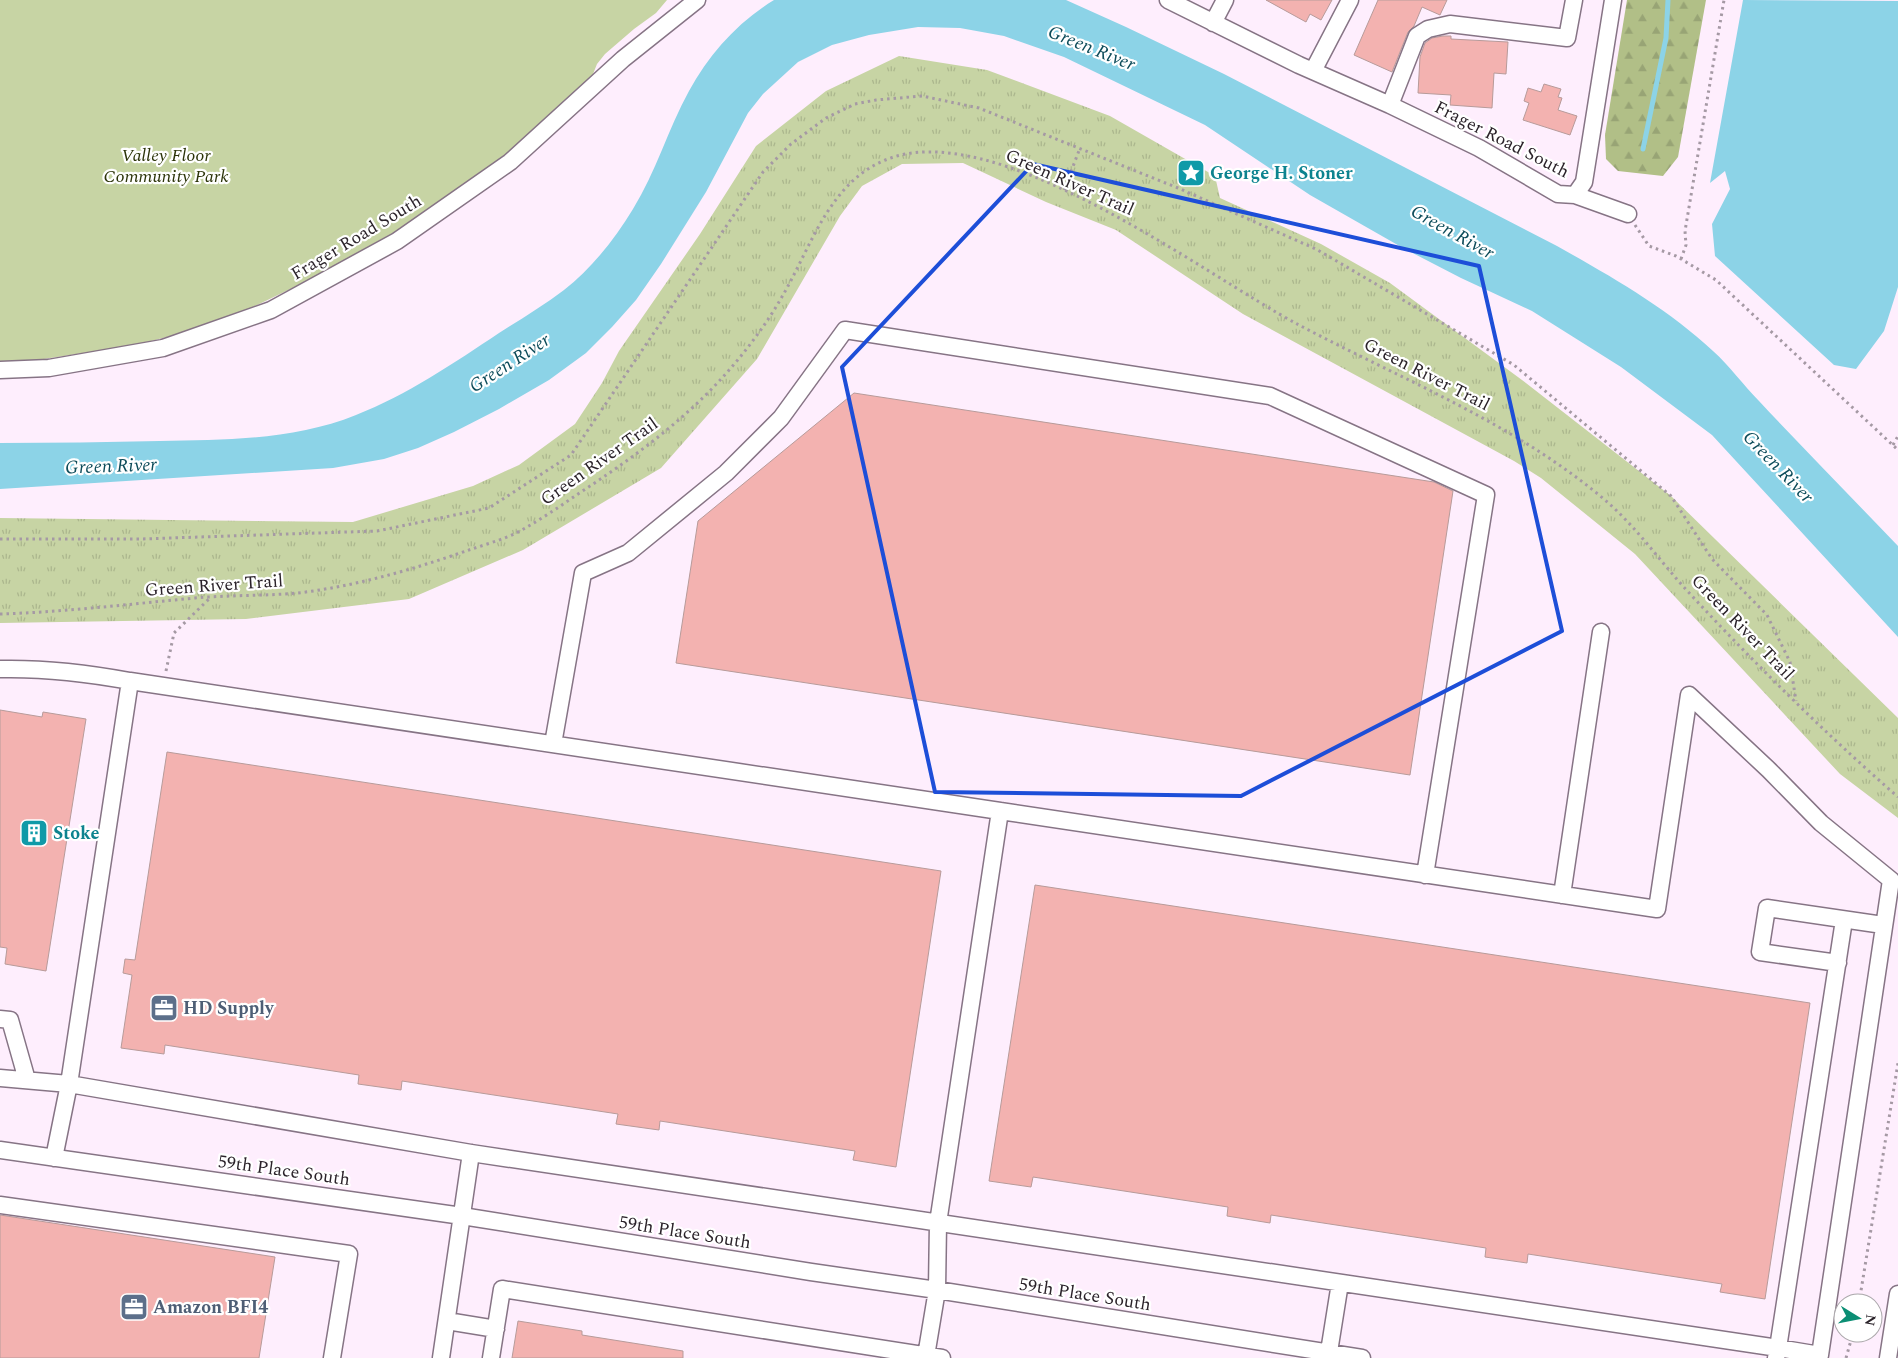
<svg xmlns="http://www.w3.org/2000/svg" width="1898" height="1358" font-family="Spectral,serif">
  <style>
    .grass { fill: url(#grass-tufts) }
    .forest { fill: url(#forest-firs) }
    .park { fill: #c7d4a4 }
    .water { fill: #8cd3e7 }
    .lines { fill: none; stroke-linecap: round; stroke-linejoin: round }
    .stream { stroke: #8cd3e7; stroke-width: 5 }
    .building { fill: #f3b2b0; stroke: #b79b9a }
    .minor-casing { stroke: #867485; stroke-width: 19 }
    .path { stroke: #a599a4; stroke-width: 3; stroke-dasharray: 2.5 4; stroke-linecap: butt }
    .minor { stroke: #fff; stroke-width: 16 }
    .marked { fill: none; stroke: #1d4ed8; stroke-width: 4; stroke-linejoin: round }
    .labels { text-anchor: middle; stroke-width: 4.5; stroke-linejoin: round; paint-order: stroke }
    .street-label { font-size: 18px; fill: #2b232a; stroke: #fff }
    .park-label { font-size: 18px; font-style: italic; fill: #2c3409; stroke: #fff }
    .culture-label { font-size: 18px; font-weight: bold; fill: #0d838f; stroke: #fff; text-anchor: start }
    .service-label { font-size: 18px; font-weight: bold; fill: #4e5e75; stroke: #fff; text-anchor: start }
    .water-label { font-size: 19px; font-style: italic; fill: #0d4c5a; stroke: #fff }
  </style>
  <defs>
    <pattern id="grass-tufts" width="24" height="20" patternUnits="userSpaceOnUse" patternTransform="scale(1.25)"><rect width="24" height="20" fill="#c7d4a4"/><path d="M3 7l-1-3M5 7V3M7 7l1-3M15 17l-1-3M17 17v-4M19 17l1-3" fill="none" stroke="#abb68d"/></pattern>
    <pattern id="forest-firs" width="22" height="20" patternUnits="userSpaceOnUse" patternTransform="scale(1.25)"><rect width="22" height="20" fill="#b1bf87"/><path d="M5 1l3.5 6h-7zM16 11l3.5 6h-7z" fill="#98a475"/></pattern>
  </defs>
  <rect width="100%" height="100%" fill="#feeefd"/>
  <!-- grass -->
  <path class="grass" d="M 899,56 L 987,70 L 1110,116 L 1215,176 L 1220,198 L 1321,244 L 1390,283 L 1522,380 L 1671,496 L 1898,718 L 1898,818 L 1840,774 L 1635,554 L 1541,478 L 1514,461 L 1243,314 L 1116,230 L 1046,202 L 963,163 L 902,164 L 862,186 L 840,216 L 757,359 L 661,468 L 523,550 L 409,599 L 246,619 L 0,623 L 0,518 L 353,522 L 473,486 L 519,465 L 575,424 L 602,383 L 619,351 L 700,234 L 756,146 L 826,91 Z"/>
  <!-- forest -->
  <path class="forest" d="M 1627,0 L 1706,0 L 1678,157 L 1663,176 L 1618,171 L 1606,159 L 1605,135 Z"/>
  <!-- park -->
  <path class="park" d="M 0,0 L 667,0 L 656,13 L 634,29 L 605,54 L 597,64 L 589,84 L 512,153 L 414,225 L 307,281 L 230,318 L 201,328 L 136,345 L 11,364 L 0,363 Z"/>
  <!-- water -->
  <path class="water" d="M 774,0 L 1066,0 L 1126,27 L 1224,74 L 1557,246 C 1612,277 1667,308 1713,351 C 1730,366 1743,385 1759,401 C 1805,450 1852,498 1898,546 L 1898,637 L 1712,435 L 1621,367 L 1532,311 L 1461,278 L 1403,248 L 1310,195 L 1205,125 L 1064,57 L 1004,36 L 960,28 L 918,27 L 869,35 L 832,45 L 798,62 L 763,94 L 748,113 L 706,192 L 661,264 L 636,300 L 612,327 L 586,353 L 549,380 L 499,409 L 454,432 L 418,448 L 384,459 L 333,468 L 0,489 L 0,443 C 53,443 107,442 160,441 C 226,440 294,440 356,415 C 407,395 454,363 499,333 C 521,319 543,306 564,290 C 591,269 615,239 633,209 C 656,172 668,129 689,91 C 709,54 738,22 774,0 Z
    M 1743,0 L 1898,1 L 1898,287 L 1884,331 L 1856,369 L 1834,365 L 1715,256 L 1712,224 L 1730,189 L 1725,171 L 1710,183 Z"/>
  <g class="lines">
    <!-- stream -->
    <path class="stream" d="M 1643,149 L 1666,38 L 1668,0"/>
  </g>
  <!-- building -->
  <path class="building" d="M 1266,0 L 1332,0 L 1321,20 L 1310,14 L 1306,22 Z
    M 1378,0 L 1447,0 L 1440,15 L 1422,7 L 1414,26 L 1408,32 L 1392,72 L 1354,55 Z
    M 1443,36 L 1451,36 L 1451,39 L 1508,42 L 1506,74 L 1494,73 L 1492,108 L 1450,105 L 1451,95 L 1418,93 L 1420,57 L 1425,43 L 1432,38 Z
    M 1544,84 L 1561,89 L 1558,97 L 1562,98 L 1558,110 L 1577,116 L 1570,135 L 1523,120 L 1529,103 L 1524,101 L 1528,88 L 1541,92 Z
    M 854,393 L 1434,482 L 1453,491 L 1410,775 L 676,663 L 698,521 Z
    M 0,710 L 42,717 L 43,712 L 86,719 L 46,971 L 5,964 L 7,948 L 0,947 Z
    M 167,752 L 941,871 L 896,1167 L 853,1160 L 855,1151 L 660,1121 L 659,1130 L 616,1124 L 618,1114 L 402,1081 L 401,1090 L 358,1084 L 359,1075 L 165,1045 L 164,1054 L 121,1048 L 132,975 L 123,973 L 125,959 L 135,960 Z
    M 1035,885 L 1810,1003 L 1765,1299 L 1720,1292 L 1722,1284 L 1528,1254 L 1527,1263 L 1485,1257 L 1486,1248 L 1271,1215 L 1270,1223 L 1227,1216 L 1228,1207 L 1033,1177 L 1031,1187 L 989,1181 Z
    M 0,1215 L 275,1257 L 259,1358 L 0,1358 Z
    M 518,1321 L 582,1331 L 582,1335 L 683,1351 L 683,1358 L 512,1358 Z"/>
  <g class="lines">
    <defs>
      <path id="minor" d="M 1168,0 L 1299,65 L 1390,105 L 1479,148 L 1558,194 L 1575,195 L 1628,214
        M 1213,23 L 1225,0
        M 1313,71 L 1350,0
        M 1390,105 L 1417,36 L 1428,29 L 1450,24 L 1567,38 L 1574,0
        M 1575,195 L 1584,182 L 1613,0
        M 0,370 L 49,368 L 163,348 L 271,310 L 397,241 L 510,162 L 623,59 L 697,0
        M 0,669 C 44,668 87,673 130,681
        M 553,744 L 583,573 L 628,553 L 726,473 L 781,418 L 845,330 L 1270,396 L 1486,495 L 1425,875
        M 1000,811 L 1657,909 L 1689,695 L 1769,770 L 1821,823 L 1891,880 L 1820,1355 L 1778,1348 L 1844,920
        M 1562,895 L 1601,632
        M 1838,963 L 1760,952 L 1767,908 L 1883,925
        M 0,1019 L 10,1020 L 27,1080
        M 0,1078 L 69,1084 L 471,1153 L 1778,1348 L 1776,1358
        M 0,1150 L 462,1216 L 811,1272 L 937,1290 L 1362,1358
        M 54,1158 L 69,1084 L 130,681 L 1000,811 L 938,1223 L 937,1290 L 926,1356
        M 0,1205 L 349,1254 L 332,1358
        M 447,1321 L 496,1329
        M 441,1358 L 471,1153
        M 491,1358 L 502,1289 L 942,1358
        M 1328,1358 L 1340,1283
        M 1888,1358 L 1898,1294"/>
    </defs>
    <!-- minor casing -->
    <use href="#minor" class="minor-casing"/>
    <!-- path -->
    <path class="path" d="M 1064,190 L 1080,148
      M 1635,225 L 1649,246 L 1676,256 L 1716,280 L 1898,450
      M 1681,259 L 1686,245 L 1685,231 L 1724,0
      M 1893,445 L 1898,436
      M 0,539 L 141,539 L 377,531 L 489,508 L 571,455 L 763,172 L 791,144 L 826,118 L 855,104 L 876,100 L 922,96 L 979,108 L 1178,188 L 1316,249 L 1514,365 L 1671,496 L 1712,559 L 1767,615 L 1790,662 L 1796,701
      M 0,614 C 65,612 130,604 195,598 C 229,595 264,596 298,593 C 356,586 411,570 466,551 C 483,545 503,540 520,531 C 540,520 559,507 578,494 C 636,456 691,416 736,362 C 756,338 773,314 788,286 C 813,240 832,183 883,161 C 992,112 1203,274 1299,325 C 1401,379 1509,421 1599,495 C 1635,524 1660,562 1692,596 C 1757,666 1826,734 1898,797
      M 166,671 L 174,633 L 210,598
      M 1859,1303 L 1898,1063
      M 1846,1358 L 1853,1333"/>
    <!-- minor -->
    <use href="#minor" class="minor"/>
  </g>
  <!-- marked area -->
  <path class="marked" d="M 1033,164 L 1479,266 L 1562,631 L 1241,796 L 935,792 L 842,367 Z"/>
  <!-- icons -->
  <defs>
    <symbol id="sight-square" viewBox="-11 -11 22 22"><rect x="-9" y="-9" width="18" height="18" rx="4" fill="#0f9aa8" stroke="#fff"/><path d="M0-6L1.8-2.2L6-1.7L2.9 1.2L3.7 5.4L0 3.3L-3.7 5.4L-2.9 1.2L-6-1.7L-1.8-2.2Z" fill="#fff"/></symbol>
    <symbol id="building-square" viewBox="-11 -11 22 22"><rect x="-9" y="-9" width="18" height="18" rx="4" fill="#0f9aa8" stroke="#fff"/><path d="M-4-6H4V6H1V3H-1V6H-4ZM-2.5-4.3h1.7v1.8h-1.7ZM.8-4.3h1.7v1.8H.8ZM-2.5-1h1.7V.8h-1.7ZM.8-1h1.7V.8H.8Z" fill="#fff"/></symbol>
    <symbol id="office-square" viewBox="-11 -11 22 22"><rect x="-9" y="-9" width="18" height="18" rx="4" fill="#5c6f8a" stroke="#fff"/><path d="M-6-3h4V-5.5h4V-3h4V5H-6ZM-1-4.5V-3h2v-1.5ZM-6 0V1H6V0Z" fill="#fff"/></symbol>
  </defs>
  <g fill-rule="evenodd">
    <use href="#sight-square" x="1175" y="157" width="32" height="32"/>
    <use href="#building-square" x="18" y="817" width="32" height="32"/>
    <use href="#office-square" x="148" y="992" width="32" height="32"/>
    <use href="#office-square" x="118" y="1291" width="32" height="32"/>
  </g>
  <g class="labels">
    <!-- street labels -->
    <g class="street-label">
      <text transform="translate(1502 139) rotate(27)" y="6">Frager Road South</text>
      <text transform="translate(1070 182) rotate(24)" y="6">Green River Trail</text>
      <text transform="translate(356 237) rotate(-31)" y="6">Frager Road South</text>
      <text transform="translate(1427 374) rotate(27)" y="6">Green River Trail</text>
      <text transform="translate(599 461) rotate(-35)" y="6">Green River Trail</text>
      <text transform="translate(214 585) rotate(-4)" y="6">Green River Trail</text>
      <text transform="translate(1743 627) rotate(46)" y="6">Green River Trail</text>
      <text transform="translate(284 1170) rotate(8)" y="6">59th Place South</text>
      <text transform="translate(685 1232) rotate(9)" y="6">59th Place South</text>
      <text transform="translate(1085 1294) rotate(9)" y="6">59th Place South</text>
    </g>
    <!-- park labels -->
    <g class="park-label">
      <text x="166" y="161">Valley Floor<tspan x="166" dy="21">Community Park</tspan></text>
    </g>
    <!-- culture labels -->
    <g class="culture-label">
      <text x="1210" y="179">George H. Stoner</text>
      <text x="53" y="839">Stoke</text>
    </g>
    <!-- service labels -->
    <g class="service-label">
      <text x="183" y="1014">HD Supply</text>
      <text x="153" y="1313">Amazon BFI4</text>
    </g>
    <!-- water labels -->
    <g class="water-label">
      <text transform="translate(1092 47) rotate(22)" y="7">Green River</text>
      <text transform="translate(1453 231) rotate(29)" y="7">Green River</text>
      <text transform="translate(509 362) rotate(-33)" y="7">Green River</text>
      <text transform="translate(111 465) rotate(-2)" y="7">Green River</text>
      <text transform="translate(1779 466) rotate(46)" y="7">Green River</text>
    </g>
  </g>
  <!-- north arrow -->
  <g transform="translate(1858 1318) rotate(100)"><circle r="24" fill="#ffffff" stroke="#aaa7aa"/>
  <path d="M0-4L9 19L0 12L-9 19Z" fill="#0b8e74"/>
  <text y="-8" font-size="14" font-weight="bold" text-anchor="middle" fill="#2b232a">N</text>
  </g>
</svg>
